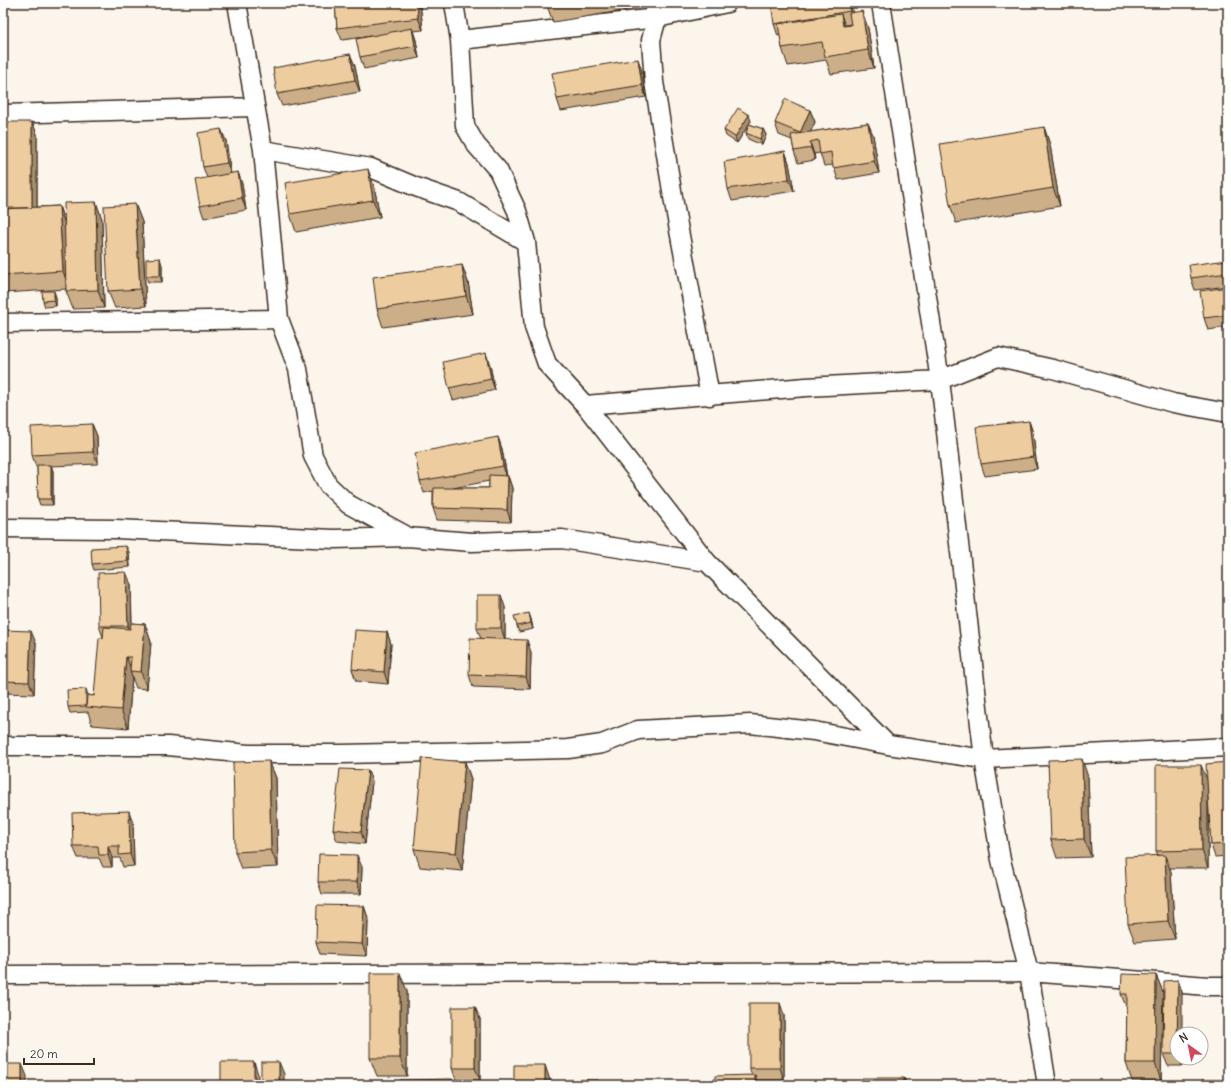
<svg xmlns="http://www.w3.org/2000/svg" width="1231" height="1088" font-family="Delius,sans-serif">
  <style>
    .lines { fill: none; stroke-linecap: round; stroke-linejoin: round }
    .minor-casing { stroke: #3b2a1e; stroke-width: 21 }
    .minor { stroke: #fff; stroke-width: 18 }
    .wall { fill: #ccaf89; stroke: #3b2a1e; fill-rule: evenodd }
    .shaded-wall { fill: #a68f6f; stroke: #3b2a1e }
    .building { fill: #edcc9f; stroke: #3b2a1e }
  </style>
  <rect width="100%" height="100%" fill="#fbf5ec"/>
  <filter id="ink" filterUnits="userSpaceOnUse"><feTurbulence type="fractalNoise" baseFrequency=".025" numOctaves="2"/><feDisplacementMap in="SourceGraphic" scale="8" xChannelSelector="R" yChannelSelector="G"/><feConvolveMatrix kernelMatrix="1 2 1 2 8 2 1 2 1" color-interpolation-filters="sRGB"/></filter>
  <g filter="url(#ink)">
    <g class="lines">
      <defs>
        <path id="minor" d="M 237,3 L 263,150 L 279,319 L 298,369 L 313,456 L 328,485 L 348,504 L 405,535
          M 454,3 L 460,40 L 465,126 L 476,145 L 498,170 L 517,211 L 526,242 L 534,327 L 547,364 L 585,405 L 707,562 L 888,745
          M 654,3 L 657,18 L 651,40 L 654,82 L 675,209 L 710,396
          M 881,3 L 940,380 L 984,759 L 1001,860 L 1029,972 L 1047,1085
          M 460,40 L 657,18 L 727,3
          M 3,114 L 254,107
          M 263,150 L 371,168 L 416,187 L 459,202 L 526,242
          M 3,323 L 279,319
          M 585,405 L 806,387 L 940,380 L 998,357 L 1053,369 L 1173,403 L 1228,413
          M 3,528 L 116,529 L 334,539 L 407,537 L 472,542 L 562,539 L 707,562
          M 3,746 L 168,746 L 248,754 L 342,754 L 568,749 L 602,744 L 638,730 L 750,724 L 814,731 L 888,745 L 984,759 L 1228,747
          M 3,975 L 1029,972 L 1208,986 L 1228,986"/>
      </defs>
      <!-- minor casing -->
      <use href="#minor" class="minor-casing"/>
      <!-- minor -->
      <use href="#minor" class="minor"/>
    </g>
    <!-- wall -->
    <path class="wall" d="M 335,3 L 420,3 L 423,30 L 413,31 L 416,40 L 419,58 L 364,69 L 360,57 L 371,36 L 342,40 L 337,28 Z
      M 546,3 L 640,3 L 640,8 L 553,22 Z
      M 851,3 L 852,12 L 868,28 L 874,68 L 831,74 L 826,60 L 788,66 L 782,48 L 780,35 L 778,36 L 774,24 ZM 851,24 L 851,25 L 845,26 L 845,25 Z
      M 350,54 L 355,66 L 360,92 L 282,106 L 277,94 Z
      M 642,71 L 646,97 L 561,111 L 557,99 Z
      M 810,110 L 815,122 L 810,132 L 868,123 L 873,135 L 879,173 L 838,180 L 833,165 L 824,166 L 820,153 L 814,154 L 815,160 L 798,163 L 794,151 L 792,140 L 779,135 L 775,123 Z
      M 751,121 L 749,124 L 763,129 L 766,135 L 762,145 L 748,139 L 746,133 L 749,124 L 737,143 L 726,136 L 724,130 Z
      M 32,122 L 37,134 L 37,207 L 59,206 L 64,221 L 96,202 L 102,219 L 104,308 L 73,309 L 66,291 L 66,289 L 4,293 L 3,289 L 3,209 L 5,209 L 5,208 Z
      M 1044,127 L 1050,145 L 1060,206 L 956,223 L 950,205 Z
      M 221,129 L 226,141 L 231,174 L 238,172 L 242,184 L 246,210 L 204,218 L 200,206 L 207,178 L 203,167 Z
      M 785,151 L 789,163 L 794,191 L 732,201 L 728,189 Z
      M 374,186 L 380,217 L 296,232 L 290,214 Z
      M 135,204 L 142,222 L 146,306 L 115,308 L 108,291 Z
      M 1228,260 L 1228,286 L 1195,290 L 1191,278 Z
      M 162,265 L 162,282 L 148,282 L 146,276 Z
      M 462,265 L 468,282 L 473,314 L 383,327 L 377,309 Z
      M 1228,287 L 1228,327 L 1208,330 L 1204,318 Z
      M 56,297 L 56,306 L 45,307 L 43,301 Z
      M 490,365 L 495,390 L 453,400 L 449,388 Z
      M 1029,421 L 1033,433 L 1037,469 L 985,476 L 981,464 Z
      M 92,424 L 97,436 L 98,464 L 51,466 L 53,471 L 53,505 L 40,505 L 38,499 L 37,467 L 36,467 L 32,455 Z
      M 498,437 L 502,449 L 507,476 L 508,476 L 512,488 L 511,522 L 437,520 L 433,508 L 433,491 L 424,493 L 420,481 ZM 489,481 L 489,488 L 453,488 Z
      M 129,552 L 130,567 L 94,570 L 92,564 Z
      M 131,584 L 132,623 L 145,624 L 151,642 L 147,689 L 136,688 L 132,677 L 128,728 L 92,725 L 88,712 L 70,713 L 68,707 L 86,689 L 88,695 L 94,696 L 103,637 L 99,626 Z
      M 505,607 L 505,639 L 531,652 L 530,689 L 473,687 L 469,675 L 481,639 L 477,628 Z
      M 531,619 L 533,629 L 519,632 L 517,626 Z
      M 3,630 L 36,643 L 34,694 L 3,693 Z
      M 387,632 L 391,644 L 388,684 L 356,681 L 352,669 Z
      M 269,761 L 276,778 L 278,867 L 241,869 L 235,852 Z
      M 465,762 L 471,779 L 462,871 L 420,867 L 414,849 Z
      M 1228,762 L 1228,856 L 1215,857 L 1211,845 L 1208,798 L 1208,868 L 1170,868 L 1171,872 L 1175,939 L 1135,942 L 1128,924 L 1158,855 L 1156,851 L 1207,779 Z
      M 368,770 L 372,782 L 365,844 L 337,841 L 333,829 Z
      M 1088,777 L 1091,857 L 1057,858 L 1051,840 Z
      M 133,823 L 134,866 L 123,867 L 120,858 L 112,858 L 112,867 L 103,867 L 99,858 L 78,858 L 73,846 Z
      M 362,867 L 361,894 L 322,894 L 318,882 Z
      M 364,906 L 368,918 L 367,956 L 320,954 L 316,942 Z
      M 1156,975 L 1163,992 L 1161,1081 L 1132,1081 L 1126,1063 L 1127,1009 L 1121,994 Z
      M 1178,980 L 1182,992 L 1177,1034 L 1177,1058 L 1182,1058 L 1182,1066 L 1168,1066 L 1163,1054 Z
      M 407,991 L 407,1076 L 377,1076 L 370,1058 Z
      M 475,1007 L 480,1019 L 480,1080 L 456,1080 L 452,1068 Z
      M 784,1015 L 784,1080 L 757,1080 L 758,1085 L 715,1085 L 752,1075 L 749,1068 Z"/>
    <!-- shaded-wall -->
    <path class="shaded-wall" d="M 417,3 L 420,3 L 423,30 L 418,18 Z
      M 848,3 L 851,3 L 854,23 L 850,11 Z
      M 862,11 L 868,28 L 874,68 L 868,50 Z
      M 841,14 L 847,32 L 843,26 Z
      M 412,28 L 416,40 L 419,58 L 415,46 Z
      M 350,54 L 355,66 L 360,92 L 355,80 Z
      M 638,59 L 642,71 L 646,97 L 642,85 Z
      M 810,110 L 815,122 L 805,145 L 800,133 Z
      M 749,115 L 751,121 L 737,143 L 735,137 Z
      M 32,122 L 37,134 L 37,220 L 32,208 Z
      M 868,123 L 873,135 L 879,173 L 874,161 Z
      M 1044,127 L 1050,145 L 1060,206 L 1053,188 Z
      M 221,129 L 226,141 L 231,175 L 227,163 Z
      M 763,129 L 766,135 L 762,145 L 760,139 Z
      M 810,142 L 814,154 L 815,160 L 811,148 Z
      M 785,151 L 789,163 L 794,191 L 789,179 Z
      M 368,169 L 374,186 L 380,217 L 373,200 Z
      M 238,172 L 242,184 L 246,210 L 242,198 Z
      M 96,202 L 102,219 L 104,308 L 98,290 Z
      M 135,204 L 142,222 L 146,306 L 140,289 Z
      M 59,206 L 65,224 L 69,289 L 63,271 Z
      M 160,258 L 162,265 L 162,282 L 160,276 Z
      M 462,265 L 468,282 L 473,314 L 466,296 Z
      M 54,291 L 56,297 L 56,306 L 54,300 Z
      M 486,353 L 490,365 L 495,390 L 491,379 Z
      M 1029,421 L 1033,433 L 1037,469 L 1033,457 Z
      M 92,424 L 97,436 L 98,464 L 93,452 Z
      M 498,437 L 502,449 L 507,478 L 503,466 Z
      M 51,465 L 53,471 L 53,505 L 51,499 Z
      M 508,476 L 512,488 L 511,522 L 507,510 Z
      M 126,546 L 129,552 L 130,567 L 128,561 Z
      M 126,572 L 131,584 L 132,637 L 128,626 Z
      M 501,595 L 505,607 L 505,640 L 501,628 Z
      M 529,613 L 531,619 L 533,629 L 531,623 Z
      M 145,624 L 151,642 L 147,689 L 141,672 Z
      M 31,631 L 36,643 L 34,694 L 29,682 Z
      M 387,632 L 391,644 L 388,684 L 384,672 Z
      M 527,640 L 531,652 L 530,689 L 526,677 Z
      M 126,657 L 132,671 L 130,671 L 132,677 L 128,728 L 121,710 Z
      M 1082,759 L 1088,777 L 1091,857 L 1084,839 Z
      M 269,761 L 276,778 L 278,867 L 271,850 Z
      M 465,762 L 471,779 L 462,871 L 456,853 Z
      M 1201,765 L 1208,782 L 1208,868 L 1202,850 Z
      M 368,770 L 372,782 L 365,844 L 361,832 Z
      M 129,811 L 133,823 L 134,866 L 130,854 Z
      M 108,846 L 112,858 L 112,867 L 108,855 Z
      M 357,855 L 362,867 L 361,894 L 357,882 Z
      M 1165,855 L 1171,872 L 1175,939 L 1168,921 Z
      M 364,906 L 368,918 L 367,956 L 362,944 Z
      M 400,973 L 407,991 L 407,1076 L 400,1058 Z
      M 1156,975 L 1163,992 L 1161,1081 L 1155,1063 Z
      M 1178,980 L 1182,992 L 1182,1034 L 1177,1034 Z
      M 780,1003 L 784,1015 L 784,1080 L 780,1068 Z
      M 475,1007 L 480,1019 L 480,1080 L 475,1068 Z
      M 1179,1058 L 1182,1058 L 1182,1066 Z
      M 254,1062 L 258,1074 L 258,1085 L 254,1085 Z
      M 279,1062 L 284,1074 L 284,1085 L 279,1085 Z
      M 22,1064 L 27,1076 L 27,1085 L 22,1085 Z
      M 545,1065 L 551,1083 L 551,1085 L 545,1085 Z
      M 755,1075 L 758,1085 L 755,1085 Z
      M 904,1078 L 907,1085 L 904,1085 Z"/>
    <!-- building -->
    <path class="building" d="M 335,3 L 417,3 L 418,18 L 337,28 Z
      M 546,3 L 558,3 L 547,5 Z
      M 771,3 L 848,3 L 850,11 L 774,24 Z
      M 862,11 L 868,50 L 825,57 L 822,42 L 782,48 L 778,24 L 841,14 L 843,26 L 851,25 L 849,13 Z
      M 412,28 L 415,46 L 360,57 L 356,39 Z
      M 350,54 L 355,80 L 277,94 L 273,68 Z
      M 638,59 L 642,85 L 557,99 L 552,73 Z
      M 785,99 L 810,110 L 800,133 L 775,123 Z
      M 738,108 L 749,115 L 735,137 L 724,130 Z
      M 5,122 L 32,122 L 32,208 L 5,208 Z
      M 868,123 L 874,161 L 833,168 L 831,152 L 820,154 L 818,140 L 810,142 L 811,148 L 794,151 L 791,135 Z
      M 749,124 L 763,129 L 760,139 L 746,133 Z
      M 1044,127 L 1053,188 L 950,205 L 940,144 Z
      M 221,129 L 227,163 L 203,167 L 198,133 Z
      M 785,151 L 789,179 L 728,189 L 724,162 Z
      M 368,169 L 373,200 L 290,214 L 285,183 Z
      M 238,172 L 242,198 L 200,206 L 195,180 Z
      M 96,202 L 98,290 L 66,291 L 64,203 Z
      M 135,204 L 140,289 L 108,291 L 104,206 Z
      M 59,206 L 63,271 L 3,275 L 3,209 Z
      M 160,258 L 160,276 L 146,276 L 146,259 Z
      M 1228,260 L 1228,273 L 1191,278 L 1189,265 Z
      M 462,265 L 466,296 L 377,309 L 373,277 Z
      M 1228,287 L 1228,315 L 1204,318 L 1200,291 Z
      M 42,291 L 54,291 L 54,300 L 43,301 Z
      M 486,353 L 491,379 L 449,388 L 443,362 Z
      M 1029,421 L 1033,457 L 981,464 L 976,427 Z
      M 92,424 L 93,452 L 32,455 L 31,427 Z
      M 498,437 L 503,466 L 420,481 L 415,453 Z
      M 37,465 L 51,465 L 51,499 L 38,499 Z
      M 489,475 L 508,476 L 507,510 L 433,508 L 434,488 L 489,488 Z
      M 126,546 L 128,561 L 92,564 L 91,548 Z
      M 126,572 L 128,626 L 99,626 L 98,573 Z
      M 477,595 L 501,595 L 501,628 L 477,628 Z
      M 529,613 L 531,623 L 517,626 L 514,616 Z
      M 131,623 L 145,624 L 141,672 L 130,671 L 131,657 L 126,657 L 121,710 L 86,707 L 87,695 L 94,696 L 99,638 L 103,638 L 104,627 L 130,629 Z
      M 3,630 L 31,631 L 29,682 L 3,681 Z
      M 355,630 L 387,632 L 384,672 L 352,669 Z
      M 470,638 L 527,640 L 526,677 L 469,675 Z
      M 86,689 L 86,706 L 68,707 L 67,690 Z
      M 422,758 L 465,762 L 456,853 L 414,849 Z
      M 1082,759 L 1084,839 L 1051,840 L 1048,760 Z
      M 269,761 L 271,850 L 235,852 L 233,762 Z
      M 1228,762 L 1228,844 L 1211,845 L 1206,764 Z
      M 1156,765 L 1201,765 L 1202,850 L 1156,851 Z
      M 340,769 L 368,770 L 361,832 L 333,829 Z
      M 129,811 L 130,854 L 119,855 L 119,846 L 108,846 L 108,855 L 99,855 L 98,846 L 73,846 L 72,813 Z
      M 319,854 L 357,855 L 357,882 L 318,882 Z
      M 1165,855 L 1168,921 L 1128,924 L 1125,857 Z
      M 317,905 L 364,906 L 362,944 L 316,942 Z
      M 370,973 L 400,973 L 400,1058 L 370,1058 Z
      M 1122,974 L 1156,975 L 1155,1063 L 1126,1063 L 1127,994 L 1121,994 Z
      M 1178,980 L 1177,1054 L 1163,1054 L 1164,981 Z
      M 749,1003 L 780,1003 L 780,1068 L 749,1068 Z
      M 452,1007 L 475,1007 L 475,1068 L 452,1068 Z
      M 221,1062 L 254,1062 L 254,1085 L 221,1085 Z
      M 261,1062 L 279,1062 L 279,1085 L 261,1085 Z
      M 3,1064 L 22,1064 L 22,1085 L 3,1085 Z
      M 514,1065 L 545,1065 L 545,1085 L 514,1085 Z
      M 755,1075 L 755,1085 L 715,1085 L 715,1076 Z
      M 862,1078 L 904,1078 L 904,1085 L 862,1085 Z
      M 452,1079 L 452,1085 L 400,1085 L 400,1080 Z
      M 567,1080 L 598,1080 L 598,1085 L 567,1085 Z
      M 1202,1080 L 1228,1080 L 1228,1085 L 1202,1085 Z"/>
  </g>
  <!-- margin -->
  <rect width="1231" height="1088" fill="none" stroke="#fff" stroke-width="16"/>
  <rect x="8" y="8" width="1215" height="1072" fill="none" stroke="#3b2a1e" stroke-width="1.5" filter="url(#ink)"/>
  <!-- north arrow -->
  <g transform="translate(1189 1046) rotate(327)"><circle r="19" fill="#ffffff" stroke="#b1aaa5"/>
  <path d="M0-3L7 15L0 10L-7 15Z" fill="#d1495b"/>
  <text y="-6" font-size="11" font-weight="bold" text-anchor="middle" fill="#3b2a1e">N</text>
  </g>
  <!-- scale -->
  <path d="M24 1058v6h70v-6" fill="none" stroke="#3b2a1e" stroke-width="2"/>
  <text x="30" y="1058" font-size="12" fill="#3b2a1e" stroke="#ffffff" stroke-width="3" paint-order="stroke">20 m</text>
</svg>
